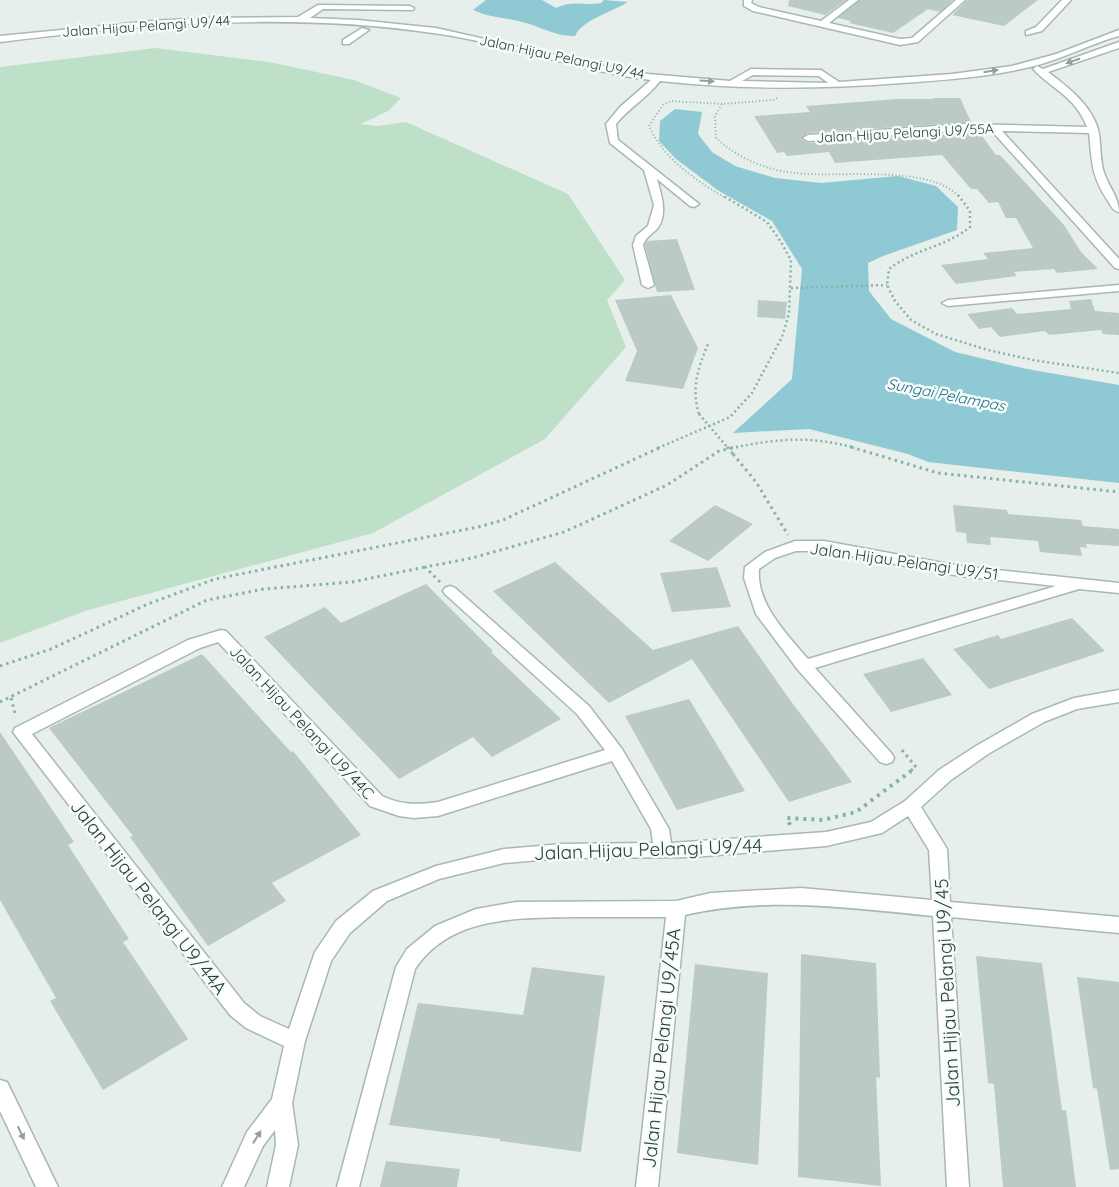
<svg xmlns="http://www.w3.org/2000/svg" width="1119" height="1187" font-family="Quicksand,sans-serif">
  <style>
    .green { fill: #bfe0c8 }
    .water { fill: #8ec9d4 }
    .building { fill: #bbcac4 }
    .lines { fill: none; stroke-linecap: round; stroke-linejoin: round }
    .minor-casing { stroke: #a8b8b2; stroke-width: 3 }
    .path-far3 { stroke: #86b3a5; stroke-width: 2; stroke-dasharray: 1 2.5; stroke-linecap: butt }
    .path-far2 { stroke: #86b3a5; stroke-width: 2.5; stroke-dasharray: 2 3; stroke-linecap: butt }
    .path-far1 { stroke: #86b3a5; stroke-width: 3; stroke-dasharray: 2.5 4; stroke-linecap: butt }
    .path { stroke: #86b3a5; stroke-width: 4; stroke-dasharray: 3 5; stroke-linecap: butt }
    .minor { fill: #fff; fill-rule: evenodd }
    .path-bridge-far1 { stroke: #86b3a5; stroke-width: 2.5; stroke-dasharray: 2 3; stroke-linecap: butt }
    .path-bridge { stroke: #86b3a5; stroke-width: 3; stroke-dasharray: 2.5 4; stroke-linecap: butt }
    .oneway { fill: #92a09c }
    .labels { text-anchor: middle; stroke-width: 5; stroke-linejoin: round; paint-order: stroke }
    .far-street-label { font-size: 14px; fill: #24423a; stroke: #f7fbf9 }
    .far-water-label { font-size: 15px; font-style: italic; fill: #1c6f80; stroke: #f7fbf9 }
    .street-label { font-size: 16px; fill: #24423a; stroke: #f7fbf9 }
    .near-street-label { font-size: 19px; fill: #24423a; stroke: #f7fbf9 }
  </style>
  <rect width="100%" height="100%" fill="#e6efeb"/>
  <!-- green -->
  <path class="green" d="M 155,48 L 269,62 L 354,80 L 401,98 L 388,111 L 361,124 L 377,126 L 406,122 L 568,194 L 625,280 L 607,300 L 626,347 L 545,439 L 373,533 L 88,610 L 0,643 L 0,67 Z"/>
  <!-- water -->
  <path class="water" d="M 486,0 L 542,0 L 556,8 C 573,0 583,6 601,3 L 604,0 L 628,2 C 612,12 582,20 575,36 C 556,37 540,26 522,22 C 504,17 490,18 473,10 Z
    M 675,109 L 702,112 L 698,134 L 712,152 L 735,166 L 775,178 L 821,183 L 898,176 L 936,186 L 958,207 L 957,230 L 883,256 L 868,263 L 869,291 L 891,319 L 955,352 L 1027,369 L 1119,385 L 1119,483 L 928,462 L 908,454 L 809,429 L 733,433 L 792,379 L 802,269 L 772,221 L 719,191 L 676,159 L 659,141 L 660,121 Z"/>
  <!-- building -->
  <path class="building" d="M 789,0 L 846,0 L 825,15 L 788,6 Z
    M 860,0 L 953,0 L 940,12 L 928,9 L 893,33 L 849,23 L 851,21 L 838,18 Z
    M 967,0 L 1038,0 L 1004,26 L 952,15 Z
    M 933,98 L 960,98 L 971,122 L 808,133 L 801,139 L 808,143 L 979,132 L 996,155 L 1000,155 L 1064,225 L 1081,252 L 1098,269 L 1057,273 L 1054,269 L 1014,272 L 1017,276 L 956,284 L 941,265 L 988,259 L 983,253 L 1033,248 L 1016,218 L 1006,218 L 998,202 L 989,203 L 977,189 L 971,189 L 942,155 L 835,163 L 829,152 L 787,156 L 784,152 L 777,153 L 754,116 L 810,112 L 806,106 L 897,99 L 933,99 Z
    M 677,239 L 695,290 L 657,292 L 645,245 L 647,241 Z
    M 671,295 L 698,348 L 683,389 L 625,381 L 637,351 L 615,300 Z
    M 1091,299 L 1095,311 L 1119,313 L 1119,335 L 1103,334 L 1101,330 L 1049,335 L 1045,331 L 1000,337 L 991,327 L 979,329 L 967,314 L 1012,308 L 1017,314 L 1071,309 L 1069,301 Z
    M 758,300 L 787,302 L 785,319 L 757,317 Z
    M 715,505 L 753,524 L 708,561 L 669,541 Z
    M 953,505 L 1007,510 L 1008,514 L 1081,520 L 1083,526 L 1119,529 L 1119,546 L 1086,544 L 1087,548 L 1080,547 L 1082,556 L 1040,552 L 1038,541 L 990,537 L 991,545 L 967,543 L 966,533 L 956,532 Z
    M 555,562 L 653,650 L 738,626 L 790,700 L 852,782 L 789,802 L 692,659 L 609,703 L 493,591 Z
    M 717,567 L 731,607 L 672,612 L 660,573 Z
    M 426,584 L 493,651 L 491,652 L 561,719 L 492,757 L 473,737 L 399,779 L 264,637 L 325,607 L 341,623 Z
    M 1072,618 L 1105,651 L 989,689 L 953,649 L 998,635 L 1001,639 Z
    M 202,654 L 291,752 L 293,751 L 361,835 L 272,883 L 286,901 L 208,946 L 130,837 L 133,836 L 49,728 Z
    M 923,658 L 952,695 L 891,712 L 863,674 Z
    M 689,699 L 745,791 L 677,810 L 625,716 Z
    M 0,732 L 74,842 L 68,845 L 129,939 L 123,942 L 188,1039 L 103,1090 L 50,1001 L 56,998 L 0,900 Z
    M 801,954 L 876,963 L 880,1078 L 876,1077 L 881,1186 L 798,1177 Z
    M 976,956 L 1042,963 L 1062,1110 L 1066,1110 L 1076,1187 L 1003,1187 L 994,1084 L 988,1083 Z
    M 695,964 L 768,973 L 758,1165 L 677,1153 Z
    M 532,967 L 605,976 L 581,1152 L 500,1141 L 500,1139 L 389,1125 L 418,1003 L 523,1015 Z
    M 1077,977 L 1119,982 L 1119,1169 L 1110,1170 L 1097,1089 L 1093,1088 Z
    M 386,1161 L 460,1169 L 457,1187 L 380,1187 Z"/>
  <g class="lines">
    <defs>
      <path id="minor" d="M 744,0 L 752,0 L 751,3 L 759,7 L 821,21 L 849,0 L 858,0 L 829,23 L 900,39 L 912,38 L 956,0 L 965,0 L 918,42 L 900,45 L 753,11 L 744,6 Z
        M 1062,0 L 1071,0 L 1042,31 L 1026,35 L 1026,31 L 1036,27 Z
        M 318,5 L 410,6 L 414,8 L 413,10 L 323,9 L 310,18 L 358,20 L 436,28 L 599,65 L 648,74 L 730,81 L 751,69 L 821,70 L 839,82 L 952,74 L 1012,66 L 1056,54 L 1119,30 L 1119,36 C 1089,44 1061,60 1030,67 C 988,77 945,80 902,83 C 821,89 741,90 660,81 C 648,97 629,108 616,124 L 618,140 L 699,204 L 694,207 L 690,206 L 657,179 C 661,194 669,216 656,230 C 651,235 646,237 643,245 L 654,285 L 648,288 L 642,285 L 633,245 L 636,236 L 648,226 L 654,205 L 644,170 L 610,143 L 606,124 L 620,107 L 651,80 C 577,71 507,43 433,33 C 290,12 143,24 0,42 L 0,36 L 153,21 L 204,18 L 298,17 ZM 753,75 L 819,76 L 828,83 L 742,81 Z
        M 362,28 L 369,30 L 349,44 L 343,44 L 343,40 Z
        M 1119,42 L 1119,48 L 1048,72 C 1068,87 1095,108 1099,134 C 1101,148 1100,160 1104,173 C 1109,187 1119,198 1119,212 C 1113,211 1111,206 1108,201 C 1091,176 1092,161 1089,133 L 1002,131 L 1119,259 L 1119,269 L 1115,268 L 991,130 L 965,130 L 808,141 L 803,138 L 808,135 L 965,124 L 1087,127 C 1075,96 1053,90 1033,69 L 1037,66 L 1043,69 Z
        M 1119,285 L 1119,291 L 948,306 L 942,303 L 948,300 Z
        M 795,541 L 824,541 L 960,566 L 1119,583 L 1119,593 L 1079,589 L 815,668 L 892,754 L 894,758 L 892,762 L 886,764 L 880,762 L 798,670 L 756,614 L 744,578 L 745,567 L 765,552 ZM 796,551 L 824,551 L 960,576 L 1056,586 L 808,659 C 787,634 756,604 759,569 L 775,558 Z
        M 450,586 L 455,588 L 589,706 L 622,749 L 669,829 L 671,843 L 826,832 L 871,822 L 905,801 L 939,770 L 976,746 L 1032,714 L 1074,698 L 1119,690 L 1119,702 L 1077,709 L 1044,722 L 988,754 L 951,780 L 921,807 L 947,849 L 950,902 L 1119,917 L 1119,933 L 951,917 L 969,1187 L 947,1187 L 933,916 C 850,908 766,896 685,915 L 658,1187 L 636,1187 L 666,917 C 635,917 605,917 574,917 C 517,918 450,916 415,969 L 359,1187 L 337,1187 L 396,967 L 407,949 L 435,926 L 476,909 L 516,902 L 676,901 L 711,893 L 801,888 L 932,900 L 929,850 L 908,816 L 882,833 L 826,846 L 693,857 L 562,858 L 504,863 L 439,879 L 387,901 L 350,933 L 331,961 L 305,1041 L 292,1103 L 298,1145 L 289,1187 L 267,1187 L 276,1145 L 275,1130 L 263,1146 L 244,1187 L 222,1187 L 247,1132 L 272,1099 L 284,1046 L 246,1028 L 230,1015 L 13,732 L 15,728 L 188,640 L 221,630 L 226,631 L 382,796 C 401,805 418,805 438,802 L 605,750 L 577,714 L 445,594 L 443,591 L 445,588 ZM 218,642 L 370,806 L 399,816 L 414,818 L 438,816 L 612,761 L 651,829 L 653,843 L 562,844 L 504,849 L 436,866 L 373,891 L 336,921 L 315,952 L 289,1029 L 260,1016 L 244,1003 L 32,734 L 200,648 Z
        M 0,1080 L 7,1082 L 58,1187 L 36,1187 L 0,1111 Z"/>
    </defs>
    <!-- minor casing -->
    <use href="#minor" class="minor-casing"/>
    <!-- path-far3 -->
    <path class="path-far3" d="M 777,98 L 774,100 L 722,104 L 715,116 L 716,138 C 738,158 765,170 795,173 C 836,178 932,164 959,197
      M 722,104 L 671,101 L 663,105 L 649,126 C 663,158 695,180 724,197"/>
    <!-- path-far2 -->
    <path class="path-far2" d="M 958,195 L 970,211 L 970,227 C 946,247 914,249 889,269 L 887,285 L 895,301 L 911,320 L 936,334 L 988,350 L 1033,360 L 1119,373
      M 791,288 L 887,285
      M 699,414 C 691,388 698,368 708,344
      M 658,448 L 730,417 L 752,393 L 782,337 L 789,314 L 791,260 L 781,242 L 767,222 L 722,195
      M 731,448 C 777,439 809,435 855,448"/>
    <!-- path-far1 -->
    <path class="path-far1" d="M 851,447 L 938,473 L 1119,492
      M 733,454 L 756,482 L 788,535
      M 440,582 L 425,567 L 472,558 L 564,532 L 667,485 L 719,451 L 737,447
      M 0,666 L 51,649 L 148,604 L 215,579 L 478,527 L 503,520 L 661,447
      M 11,698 L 16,717
      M 0,702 L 207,600 L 264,589 L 352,582 L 425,567
      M 902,750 L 916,767 L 909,772"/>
    <!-- path -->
    <path class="path" d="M 790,825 L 787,818 L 823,820 L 856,812 L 911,771"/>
    <!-- minor -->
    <use href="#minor" class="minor"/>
    <!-- path-bridge-far1 -->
    <path class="path-bridge-far1" d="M 699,414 L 728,448"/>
    <!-- path-bridge -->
    <path class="path-bridge" d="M 727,447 L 733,454"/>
  </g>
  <!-- one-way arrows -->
  <defs><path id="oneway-solid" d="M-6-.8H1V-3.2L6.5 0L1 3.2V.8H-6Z" transform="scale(1.25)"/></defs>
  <g class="oneway">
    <use href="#oneway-solid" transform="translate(1073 61) rotate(161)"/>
    <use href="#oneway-solid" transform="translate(991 71) rotate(-9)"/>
    <use href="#oneway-solid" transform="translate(707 81) rotate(4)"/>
    <use href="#oneway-solid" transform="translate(21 1133) rotate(64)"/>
    <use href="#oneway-solid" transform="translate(257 1137) rotate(-58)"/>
  </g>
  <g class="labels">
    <!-- far-street labels -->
    <g class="far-street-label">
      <text transform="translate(146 26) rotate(-4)" y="5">Jalan Hijau Pelangi U9/44</text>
      <text transform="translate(562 57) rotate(12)" y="5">Jalan Hijau Pelangi U9/44</text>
      <text transform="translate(905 133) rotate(-3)" y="5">Jalan Hijau Pelangi U9/55A</text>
    </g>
    <!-- far-water labels -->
    <g class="far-water-label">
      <text transform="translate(946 395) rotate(11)" y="5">Sungai Pelampas</text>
    </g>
    <!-- street labels -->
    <g class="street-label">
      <text transform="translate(904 561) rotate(8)" y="6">Jalan Hijau Pelangi U9/51</text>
      <text transform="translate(302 722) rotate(47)" y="6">Jalan Hijau Pelangi U9/44C</text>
    </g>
    <!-- near-street labels -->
    <g class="near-street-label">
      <text transform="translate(648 849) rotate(-2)" y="7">Jalan Hijau Pelangi U9/44</text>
      <text transform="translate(149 897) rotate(52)" y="7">Jalan Hijau Pelangi U9/44A</text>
      <text transform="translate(947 993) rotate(-93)" y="7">Jalan Hijau Pelangi U9/45</text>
      <text transform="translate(661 1048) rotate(-84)" y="7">Jalan Hijau Pelangi U9/45A</text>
    </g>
  </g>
</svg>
